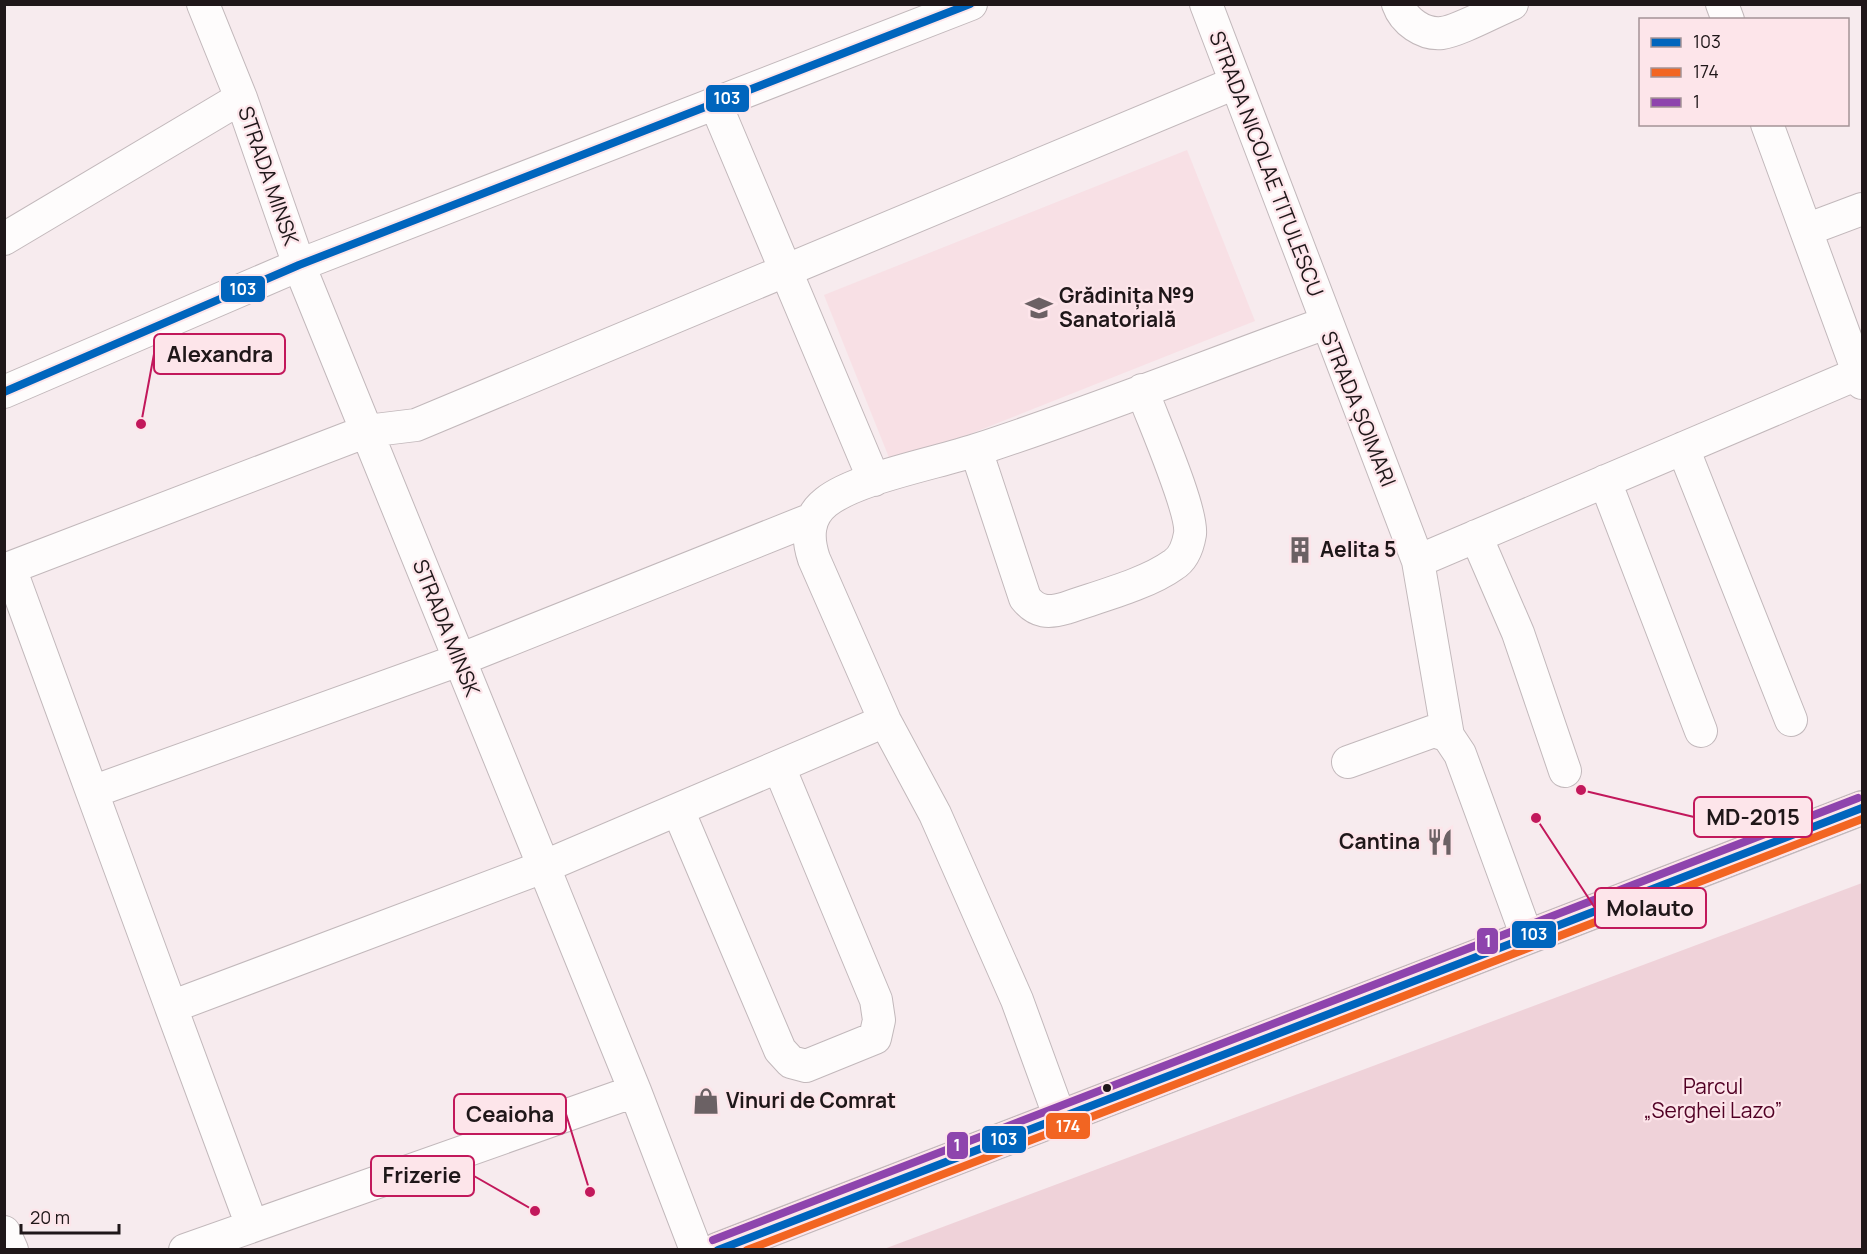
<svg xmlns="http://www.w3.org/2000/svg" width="1867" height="1254" font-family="Manrope,sans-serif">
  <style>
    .built { fill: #f8e0e5 }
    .green { fill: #efd2d9 }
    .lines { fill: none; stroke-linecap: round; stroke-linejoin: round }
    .minor-casing { stroke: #c2b8bb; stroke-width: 34 }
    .major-casing { stroke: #c2b8bb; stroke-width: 36 }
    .minor { stroke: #fefcfc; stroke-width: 32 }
    .major { stroke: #fefcfc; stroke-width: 33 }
    .bus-1-casing { stroke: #fde5ea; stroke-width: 12 }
    .bus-2-casing { stroke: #fde5ea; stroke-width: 12 }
    .bus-3-casing { stroke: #fde5ea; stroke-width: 12 }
    .bus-1 { stroke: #0065bd; stroke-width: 8 }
    .bus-2 { stroke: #f26522; stroke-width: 8 }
    .bus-3 { stroke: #8e44ad; stroke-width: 8 }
    .bus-dot { fill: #1f1719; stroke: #fde5ea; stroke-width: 2 }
    .labels { text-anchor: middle; stroke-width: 4.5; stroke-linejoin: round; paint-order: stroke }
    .street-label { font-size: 21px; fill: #1f1719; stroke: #fde5ea }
    .poi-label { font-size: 21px; font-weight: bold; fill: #1f1719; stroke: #fde5ea; text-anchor: start }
    .park-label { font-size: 21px; fill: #510024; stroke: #fde5ea }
    .leader { fill: none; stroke: #c2185b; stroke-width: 2 }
    .callout-dot { fill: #c2185b; stroke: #fde5ea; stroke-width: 2 }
    .callout { fill: #fde5ea; stroke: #c2185b; stroke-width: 2 }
    .callout-label { font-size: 22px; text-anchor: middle; font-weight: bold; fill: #1f1719 }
    .line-badge { stroke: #fde5ea; stroke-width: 2 }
    .badge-label { font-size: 16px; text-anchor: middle; font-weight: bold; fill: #fff }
  </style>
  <rect width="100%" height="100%" fill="#f7ebee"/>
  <!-- built -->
  <path class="built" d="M 1187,150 L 1255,321 L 892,465 L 824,295 Z"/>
  <!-- green -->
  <path class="green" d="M 1862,883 L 1862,1249 L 884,1249 Z"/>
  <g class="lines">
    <defs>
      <path id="minor" d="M 203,4 L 241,98 L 299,265 L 635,1091 L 696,1250
        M 1206,4 L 1418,561 L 1448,736
        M 1398,4 C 1404,21 1423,35 1442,33 C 1458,31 1495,11 1512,4
        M 1722,4 L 1728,20
        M 716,105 L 874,480
        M 1767,124 L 1862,383
        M 1806,230 L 1862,209
        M 4,239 L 241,98
        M 4,392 L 299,265 L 971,4
        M 1683,448 L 1791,720
        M 976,450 L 1025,598 C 1037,613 1049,613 1066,608 C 1097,597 1147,584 1173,565 C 1183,559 1188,546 1190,534 C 1193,510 1152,418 1142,390
        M 1605,481 L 1701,731
        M 1476,536 L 1518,633 L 1565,771
        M 1418,561 L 1862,372
        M 10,568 L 92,792 L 459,660 L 812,519
        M 4,570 L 367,431 L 416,425 L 1235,83
        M 1348,762 L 1434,731 L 1448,736 L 1460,754 L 1527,937
        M 92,792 L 171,1007 L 543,867 L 885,721
        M 678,810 L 780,1050 L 791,1062 L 806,1066 L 875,1038 L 879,1020 L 876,1000 L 779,767
        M 171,1007 L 252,1226
        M 1060,1118 L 1017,1000 L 935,814 L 885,721 L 814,559 C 807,538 807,517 826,502 C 856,478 937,463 976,450 C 1093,412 1209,365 1326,323
        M 4,1232 L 12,1250
        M 185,1250 L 635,1091"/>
      <path id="major" d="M 717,1250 L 1862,808"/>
    </defs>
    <!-- minor casing -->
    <use href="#minor" class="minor-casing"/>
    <!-- major casing -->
    <use href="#major" class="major-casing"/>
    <!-- minor -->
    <use href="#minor" class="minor"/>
    <!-- major -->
    <use href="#major" class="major"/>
    <defs>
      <path id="bus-1" d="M 4,392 L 299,265 L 970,4
        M 718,1250 L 1862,808"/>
      <path id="bus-2" d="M 747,1250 L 1862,819"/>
      <path id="bus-3" d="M 713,1240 L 1858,798"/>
    </defs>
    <!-- bus-1 casing -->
    <use href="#bus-1" class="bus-1-casing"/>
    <!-- bus-2 casing -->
    <use href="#bus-2" class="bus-2-casing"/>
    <!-- bus-3 casing -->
    <use href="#bus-3" class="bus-3-casing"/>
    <!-- bus-1 -->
    <use href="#bus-1" class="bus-1"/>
    <!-- bus-2 -->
    <use href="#bus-2" class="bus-2"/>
    <!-- bus-3 -->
    <use href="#bus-3" class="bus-3"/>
  </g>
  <!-- icons -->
  <defs>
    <symbol id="school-bare" viewBox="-9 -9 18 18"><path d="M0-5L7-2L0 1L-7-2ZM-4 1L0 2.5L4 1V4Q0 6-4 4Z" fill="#6b6164" stroke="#fde5ea" stroke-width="2.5" paint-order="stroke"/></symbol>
    <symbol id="building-bare" viewBox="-9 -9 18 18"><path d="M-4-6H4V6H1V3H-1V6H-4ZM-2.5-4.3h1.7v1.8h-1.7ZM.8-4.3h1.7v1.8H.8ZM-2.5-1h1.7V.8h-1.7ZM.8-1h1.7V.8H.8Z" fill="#6b6164" stroke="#fde5ea" stroke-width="2.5" paint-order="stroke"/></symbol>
    <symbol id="restaurant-bare" viewBox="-9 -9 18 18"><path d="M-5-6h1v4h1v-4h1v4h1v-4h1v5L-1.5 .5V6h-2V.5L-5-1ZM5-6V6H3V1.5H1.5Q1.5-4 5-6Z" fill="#6b6164" stroke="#fde5ea" stroke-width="2.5" paint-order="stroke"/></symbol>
    <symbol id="shop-bare" viewBox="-9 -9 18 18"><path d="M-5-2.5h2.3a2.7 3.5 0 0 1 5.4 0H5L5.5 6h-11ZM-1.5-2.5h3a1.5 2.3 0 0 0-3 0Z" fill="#6b6164" stroke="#fde5ea" stroke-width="2.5" paint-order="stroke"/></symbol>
  </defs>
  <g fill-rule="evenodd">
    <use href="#school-bare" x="1020" y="289" width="38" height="38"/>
    <use href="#building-bare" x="1281" y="531" width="38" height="38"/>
    <use href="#restaurant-bare" x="1421" y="823" width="38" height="38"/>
    <use href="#shop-bare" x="687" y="1082" width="38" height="38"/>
  </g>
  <!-- markers -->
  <circle class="bus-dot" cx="1107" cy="1088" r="5"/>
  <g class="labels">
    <!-- street labels -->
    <g class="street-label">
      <text transform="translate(1266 164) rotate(69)" y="7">STRADA NICOLAE TITULESCU</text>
      <text transform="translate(268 176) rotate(71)" y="7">STRADA MINSK</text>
      <text transform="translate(1358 409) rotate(68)" y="7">STRADA ȘOIMARI</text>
      <text transform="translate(446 628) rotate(68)" y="7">STRADA MINSK</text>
    </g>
    <!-- poi labels -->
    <g class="poi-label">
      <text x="1059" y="303">Grădinița №9<tspan x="1059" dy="24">Sanatorială</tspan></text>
      <text x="1320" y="557">Aelita 5</text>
      <text x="1420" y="849" text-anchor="end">Cantina</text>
      <text x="726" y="1108">Vinuri de Comrat</text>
    </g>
    <!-- park labels -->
    <g class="park-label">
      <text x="1713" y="1094">Parcul<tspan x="1713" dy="24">„Serghei Lazo”</tspan></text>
    </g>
  </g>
  <!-- callouts -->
  <path class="leader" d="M141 424L154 354M1581 790L1694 817M1536 818L1595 908M590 1192L566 1114M535 1211L474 1176"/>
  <g class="callout-dot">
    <circle cx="141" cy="424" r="6"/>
    <circle cx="1581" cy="790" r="6"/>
    <circle cx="1536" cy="818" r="6"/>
    <circle cx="590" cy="1192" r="6"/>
    <circle cx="535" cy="1211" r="6"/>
  </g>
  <g class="callout">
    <rect x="154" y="334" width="131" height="40" rx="6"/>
    <rect x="1694" y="797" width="118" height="40" rx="6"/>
    <rect x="1595" y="888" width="111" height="40" rx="6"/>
    <rect x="454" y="1094" width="112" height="40" rx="6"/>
    <rect x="371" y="1156" width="103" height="40" rx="6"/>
  </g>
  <g class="callout-label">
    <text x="220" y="362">Alexandra</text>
    <text x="1753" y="825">MD-2015</text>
    <text x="1650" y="916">Molauto</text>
    <text x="510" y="1122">Ceaioha</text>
    <text x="422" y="1183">Frizerie</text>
  </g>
  <g class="line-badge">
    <rect x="705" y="84" width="45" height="29" rx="6" fill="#0065bd"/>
    <rect x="220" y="275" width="46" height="28" rx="6" fill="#0065bd"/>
    <rect x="1511" y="920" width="46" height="29" rx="6" fill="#0065bd"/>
    <rect x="1476" y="927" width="23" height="28" rx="6" fill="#8e44ad"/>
    <rect x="1045" y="1112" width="46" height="28" rx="6" fill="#f26522"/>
    <rect x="981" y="1125" width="46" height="29" rx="6" fill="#0065bd"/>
    <rect x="946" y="1131" width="23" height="29" rx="6" fill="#8e44ad"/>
  </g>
  <g class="badge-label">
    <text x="727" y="104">103</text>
    <text x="243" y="295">103</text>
    <text x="1534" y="940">103</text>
    <text x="1488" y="947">1</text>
    <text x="1068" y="1132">174</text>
    <text x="1004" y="1145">103</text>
    <text x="957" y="1151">1</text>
  </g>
  <!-- border -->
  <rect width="1867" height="1254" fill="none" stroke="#1f1719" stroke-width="12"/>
  <!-- legend -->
  <rect x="1639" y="18" width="210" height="108" fill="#fde5ea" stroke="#a49396" stroke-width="1.5"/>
  <rect x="1651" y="38" width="30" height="9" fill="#0065bd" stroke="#a49396" stroke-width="1.5"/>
  <text x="1693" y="48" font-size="18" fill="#1f1719">103</text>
  <rect x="1651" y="68" width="30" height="9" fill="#f26522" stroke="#a49396" stroke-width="1.5"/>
  <text x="1693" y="78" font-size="18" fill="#1f1719">174</text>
  <rect x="1651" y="98" width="30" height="9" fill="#8e44ad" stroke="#a49396" stroke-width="1.5"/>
  <text x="1693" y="108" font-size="18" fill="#1f1719">1</text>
  <!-- scale -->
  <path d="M21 1224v9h98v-9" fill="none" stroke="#1f1719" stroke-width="3"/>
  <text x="30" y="1224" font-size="18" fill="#1f1719" stroke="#fde5ea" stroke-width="4.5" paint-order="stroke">20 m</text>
</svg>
